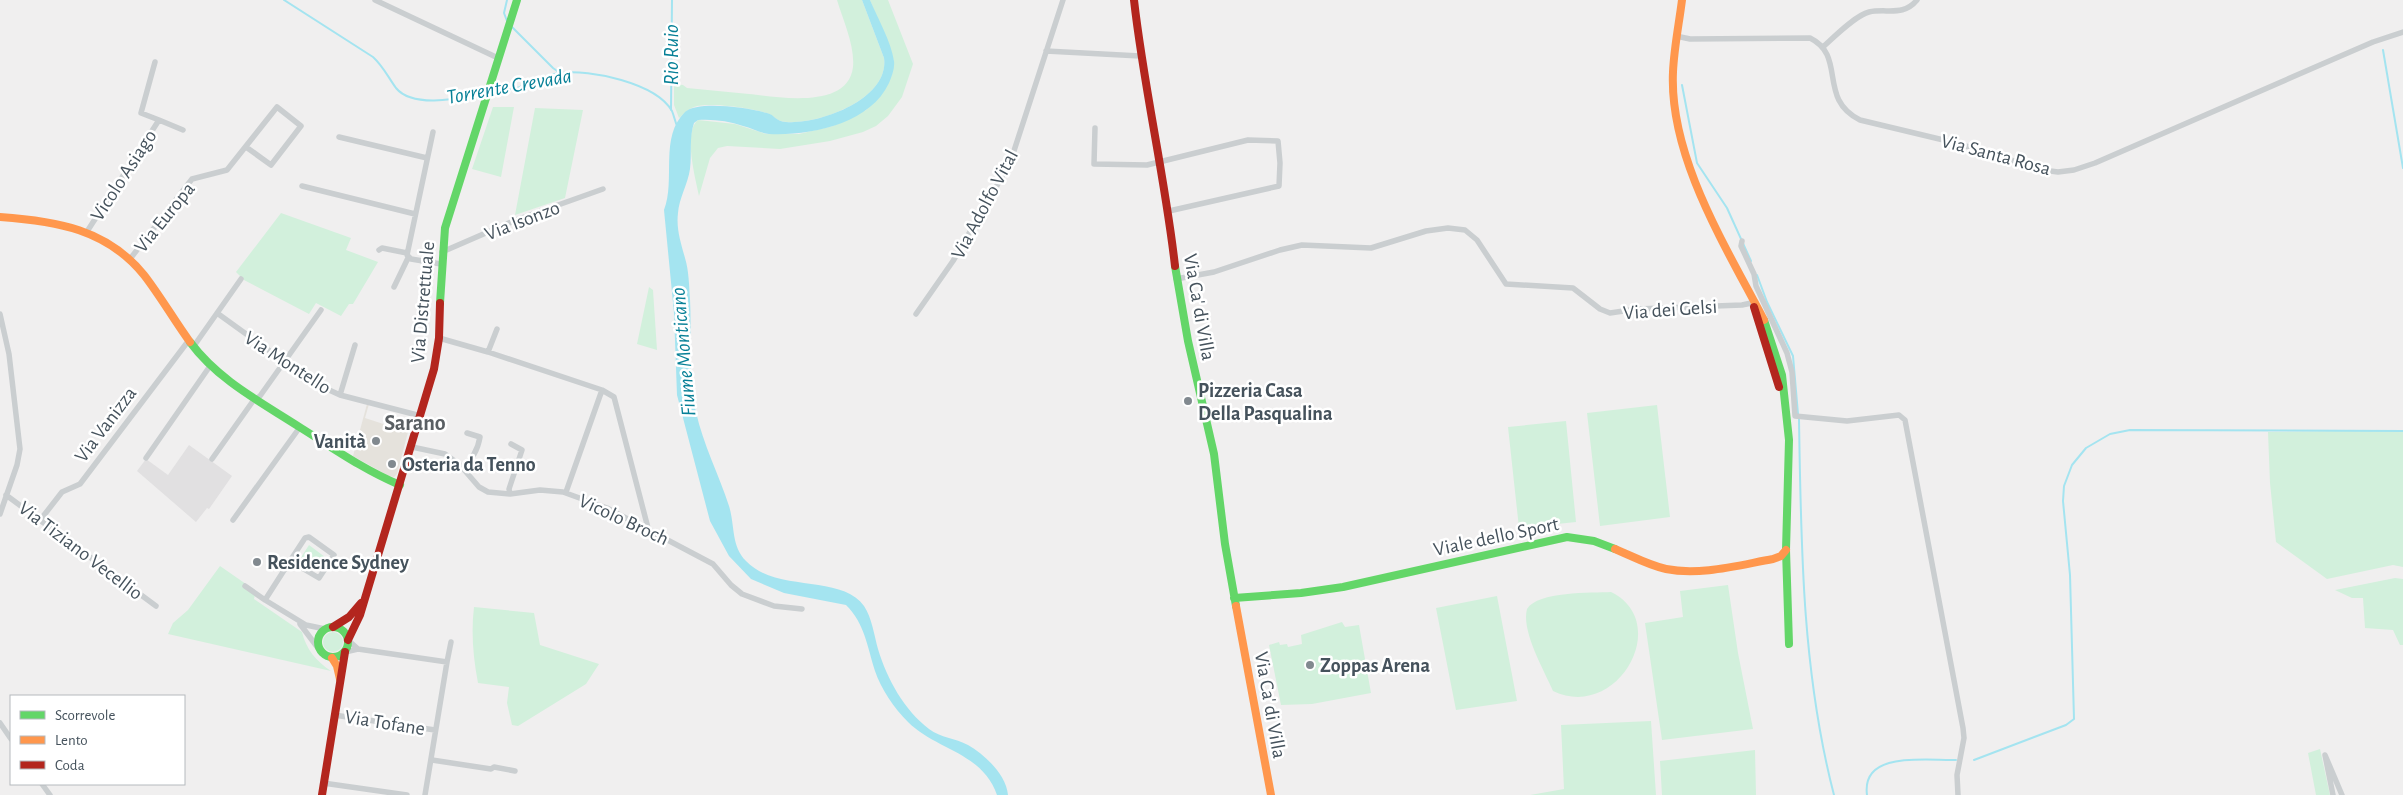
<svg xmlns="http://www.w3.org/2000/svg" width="2403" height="795" font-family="'Alegreya Sans',sans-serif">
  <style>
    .commercial { fill: #e5e2dc }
    .education { fill: #e1e0e1 }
    .green { fill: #d2f0dc }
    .water { fill: #a4e4f0 }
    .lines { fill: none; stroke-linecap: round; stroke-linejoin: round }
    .stream { stroke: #a4e4f0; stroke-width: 2 }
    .street { stroke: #caced0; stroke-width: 5.5 }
    .fast { stroke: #63d668; stroke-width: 8 }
    .slow { stroke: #ff974d; stroke-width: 8 }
    .jam { stroke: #b3261e; stroke-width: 8 }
    .poi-dot { fill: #81898f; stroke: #fff; stroke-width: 2 }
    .labels { text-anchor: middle; stroke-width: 5; stroke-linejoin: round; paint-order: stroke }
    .street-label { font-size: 20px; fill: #45525c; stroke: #fff }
    .poi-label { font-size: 20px; font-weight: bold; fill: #45525c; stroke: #fff; text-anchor: start }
    .water-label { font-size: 21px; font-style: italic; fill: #078097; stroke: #fff }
    .quarter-label { font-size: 22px; font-weight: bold; fill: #5a5f63; stroke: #fff }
  </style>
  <rect width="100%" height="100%" fill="#f0efef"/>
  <!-- commercial -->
  <path class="commercial" d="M 367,404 L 369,404 L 365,418 L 408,432 L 397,474 L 394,477 L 389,476 L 353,456 Z"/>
  <!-- education -->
  <path class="education" d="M 189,445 L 232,476 L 209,509 L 207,508 L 196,522 L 137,471 L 146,459 L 168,475 Z"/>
  <!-- green -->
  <path class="green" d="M 837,0 L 862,0 L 884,58 C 890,98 822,123 790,122 C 774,122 777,116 766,113 C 751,108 708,102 694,107 C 688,109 684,114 679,118 L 674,105 L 674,84 L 683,85 L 687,88 C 708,90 728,92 749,94 C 777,97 848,110 853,67 C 855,46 843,20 837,0 Z
    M 870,0 L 888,0 L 913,64 L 902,97 L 888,116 L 876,126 L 863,132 L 830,141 L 780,149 L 727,146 L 718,148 L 710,158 L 699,196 C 695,177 683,132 698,120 L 735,124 L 766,134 L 799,134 L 833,126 L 866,110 L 892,75 L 894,61 Z
    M 493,107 L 514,107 L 501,177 L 472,169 Z
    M 535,108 L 583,110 L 565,198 L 515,215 Z
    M 281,213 L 351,238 L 346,250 L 378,262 L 353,304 L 349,304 L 341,316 L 316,303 L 309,314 L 244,280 L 236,272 Z
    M 649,287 L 653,290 L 657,350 L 637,344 Z
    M 1657,405 L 1670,517 L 1600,526 L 1587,413 Z
    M 1566,421 L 1576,522 L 1519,528 L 1508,427 Z
    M 2403,430 L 2403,567 L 2393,565 L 2327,579 L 2276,542 L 2270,483 L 2268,432 Z
    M 309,545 L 325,557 L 316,570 L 300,559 Z
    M 220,566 L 256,591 L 254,599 L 302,632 C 306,649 316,661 331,671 L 168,634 L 173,623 L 188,610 Z
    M 2395,578 L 2403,579 L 2403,645 L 2400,645 L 2393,630 L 2365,628 L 2363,598 L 2352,598 L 2335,590 Z
    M 1728,585 L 1738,653 L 1753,729 L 1662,740 L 1645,623 L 1683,617 L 1680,591 Z
    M 1611,592 C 1673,622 1618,722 1553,691 C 1544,670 1521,631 1527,609 C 1538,591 1591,593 1611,592 Z
    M 1497,596 L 1517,701 L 1456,710 L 1436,608 Z
    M 474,607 L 534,613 L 540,645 L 599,664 L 586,684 L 518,726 L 512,725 L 507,703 L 509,687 L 478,683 C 473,657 471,632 474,607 Z
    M 1342,622 L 1345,627 L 1359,625 L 1371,693 L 1312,704 L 1281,705 L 1269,645 L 1279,642 L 1280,645 L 1287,644 L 1288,647 L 1302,644 L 1301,635 Z
    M323 642a10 10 0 1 1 20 0a10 10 0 1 1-20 0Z
    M 1651,721 L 1656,795 L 1530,795 L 1564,789 L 1561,725 Z
    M 2320,749 L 2330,795 L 2316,795 L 2308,753 Z
    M 1755,750 L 1756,795 L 1662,795 L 1660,761 Z"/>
  <!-- water -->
  <path class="water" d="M 862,0 L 870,0 C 878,19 891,41 894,61 C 895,68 892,76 889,83 C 870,124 810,136 769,134 C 760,133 752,128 743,126 C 729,121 713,119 698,120 L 694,123 C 689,137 692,154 690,169 C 688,184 679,198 678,213 C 676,229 681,243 685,258 C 689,271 689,286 690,299 C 692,337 687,375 696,412 C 703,444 719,475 729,506 C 735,525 731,546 746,561 C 776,593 842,574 864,606 C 872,618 874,635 878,649 C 887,679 904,710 929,729 C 941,738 955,738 968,745 C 985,755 1006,774 1008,795 L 997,795 C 982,752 936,750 908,722 C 894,708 881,689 875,671 C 867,646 865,624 846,605 L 784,593 L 751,579 L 729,556 L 710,521 L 677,395 L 674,313 L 664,210 C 676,180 659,137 685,112 C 698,100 750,108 767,113 C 775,115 775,121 786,122 C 819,125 890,99 884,58 Z"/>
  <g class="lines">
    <!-- stream -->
    <path class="stream" d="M 284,0 L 373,57 C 383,66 388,77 396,88 C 413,109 461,98 483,94
      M 507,0 L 504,13 L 507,21
      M 512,27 L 553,68 L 560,73
      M 2383,50 L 2403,168
      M 1682,85 L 1697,163 L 1727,208 L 1751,261
      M 490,93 C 499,91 508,90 517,88 C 531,83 545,75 560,73 C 590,69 656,83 672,111 C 674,116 675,121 677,126
      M 671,110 L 672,0
      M 1757,275 L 1767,302 L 1793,356 L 1798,414
      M 1799,419 C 1801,545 1802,672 1834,795
      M 1974,760 L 2066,725 L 2074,719 L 2070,575 L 2063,501 L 2064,486 L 2072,465 L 2086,448 L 2110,434 L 2130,430 L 2403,431
      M 1867,795 C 1861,750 1927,761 1956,760"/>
    <!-- street -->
    <path class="street" d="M 375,0 L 498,58
      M 1676,36 L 1690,39 L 1810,38 C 1847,56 1817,99 1860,120 L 1956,143 L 2043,170 L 2058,172 L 2074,170 L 2095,163 L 2373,42 L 2403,32
      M 1824,46 C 1834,37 1856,15 1869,12 C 1887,8 1903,17 1917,0
      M 1046,51 L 1140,56
      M 155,62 L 141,113 L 159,120
      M 1095,128 L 1094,164 L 1147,165 L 1248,140 L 1278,141 L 1280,163 L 1279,186 L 1169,211
      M 433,132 L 407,255 L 411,259 L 441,264
      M 339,137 L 427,158
      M 302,186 L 415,214
      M 88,230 L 159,120 L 183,130
      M 1742,241 L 1741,246 L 1754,274 L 1756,286 L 1787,353 L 1792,372 L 1795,416 L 1847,421 L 1899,415 L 1905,420 L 1963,728 L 1964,738 L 1957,775 L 1958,795
      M 379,250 L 382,248 L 407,253
      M 442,252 L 516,220 L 603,189
      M 130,259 L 192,179 L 227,170 L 277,107 L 301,126 L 271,165 L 246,147
      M 1176,279 L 1214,272 L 1280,250 L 1302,245 L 1371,248 L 1426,231 L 1448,228 L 1465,230 L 1477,240 L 1506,284 L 1573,288 L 1600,309 L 1610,313 L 1637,309 L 1742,305 L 1756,302
      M 394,287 L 408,258
      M 217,313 L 314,383 L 340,395 L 421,416
      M 0,314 L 9,354 L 20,449 L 17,465 L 0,514
      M 916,314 L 953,261 L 1010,163 L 1063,0
      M 439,338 L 488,352 L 602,390 L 614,397 L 648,528
      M 196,343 L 241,279
      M 488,352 L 497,329
      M 340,395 L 355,345
      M 412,447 L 445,454 L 460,465 L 479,487 L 488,492 L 510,494 L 540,490 L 563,492 L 607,508 L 713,564 L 731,585 L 742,594 L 774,606 L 802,609
      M 146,458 L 210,366
      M 212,459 L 253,401 L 260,396 L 321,310
      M 462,468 C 472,460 478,449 480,437 L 467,433
      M 566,492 L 602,390
      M 510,494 L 509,489 L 522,450 L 511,444
      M 6,495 L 156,606
      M 41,519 L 62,492 L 80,484 L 189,340
      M 233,520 L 300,427
      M 309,537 L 334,555 L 319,578 L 290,561 L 305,538 Z
      M 290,561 L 265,600 L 306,625 L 325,629
      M 245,586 L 265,600
      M 300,624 L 318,648
      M 358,649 L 447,662 L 451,642
      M 345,652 L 358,649 L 348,640
      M 334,715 L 435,730
      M 0,723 L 11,739
      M 432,760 L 491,769 L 494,767 L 515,771
      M 323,783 L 407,795
      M 42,784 L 50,795
      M 425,795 L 447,662
      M 2333,795 L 2325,755 L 2342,795"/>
    <!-- fast -->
    <path class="fast" d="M 1175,266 L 1188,341 L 1214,454 L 1225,544 L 1236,606
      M 440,303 L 445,228 L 517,0
      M 1764,320 L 1782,375 L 1789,440 L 1786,550 L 1789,644
      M 190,342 C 219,381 261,402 301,428 C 333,448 364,470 400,485
      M 1234,598 L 1301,593 L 1343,587 L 1567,537 L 1594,541 L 1615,549
      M318 642a15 15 0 1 1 30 0a15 15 0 1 1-30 0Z"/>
    <!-- slow -->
    <path class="slow" d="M 1682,0 C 1679,24 1674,48 1673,72 C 1669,157 1726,247 1764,320
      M 0,217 C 56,221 107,229 144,275 C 161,297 174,320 190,342
      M 1615,549 C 1632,556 1648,565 1666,569 C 1700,576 1739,565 1773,559 L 1781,556 L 1786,550
      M 1236,606 L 1271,795
      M 332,658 L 337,666 L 340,679"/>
    <!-- jam -->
    <path class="jam" d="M 1134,0 C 1144,89 1165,177 1175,266
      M 1754,307 L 1779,387
      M 333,627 L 349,617 L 361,603
      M 348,640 L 360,615 L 434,369 L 439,338 L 440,303
      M 322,795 L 345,652"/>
  </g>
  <!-- markers -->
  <g class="poi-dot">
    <circle cx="1188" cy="401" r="5"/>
    <circle cx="376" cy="441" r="5"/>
    <circle cx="392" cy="464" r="5"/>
    <circle cx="257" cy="562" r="5"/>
    <circle cx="1310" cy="665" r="5"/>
  </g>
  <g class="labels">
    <!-- street labels -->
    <g class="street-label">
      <text transform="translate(1996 154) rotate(15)" y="7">Via Santa Rosa</text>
      <text transform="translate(123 175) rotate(-57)" y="7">Vicolo Asiago</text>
      <text transform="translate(984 204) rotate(-62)" y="7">Via Adolfo Vital</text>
      <text transform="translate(164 217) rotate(-51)" y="7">Via Europa</text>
      <text transform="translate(522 220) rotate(-21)" y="7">Via Isonzo</text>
      <text transform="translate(422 302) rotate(-85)" y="7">Via Distrettuale</text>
      <text transform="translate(1200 307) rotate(80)" y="7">Via Ca' di Villa</text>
      <text transform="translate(1670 309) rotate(-4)" y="7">Via dei Gelsi</text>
      <text transform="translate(288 362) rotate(33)" y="7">Via Montello</text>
      <text transform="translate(105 424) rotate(-53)" y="7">Via Vanizza</text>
      <text transform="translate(624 519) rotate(25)" y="7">Vicolo Broch</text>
      <text transform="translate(1496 536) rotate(-12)" y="7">Viale dello Sport</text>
      <text transform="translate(81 550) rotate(37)" y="7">Via Tiziano Vecellio</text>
      <text transform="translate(1271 705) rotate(80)" y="7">Via Ca' di Villa</text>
      <text transform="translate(385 722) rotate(9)" y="7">Via Tofane</text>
    </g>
    <!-- poi labels -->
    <g class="poi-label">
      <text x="1198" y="397">Pizzeria Casa<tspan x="1198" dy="23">Della Pasqualina</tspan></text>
      <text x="366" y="448" text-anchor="end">Vanità</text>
      <text x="402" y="471">Osteria da Tenno</text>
      <text x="267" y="569">Residence Sydney</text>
      <text x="1320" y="672">Zoppas Arena</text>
    </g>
    <!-- water labels -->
    <g class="water-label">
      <text transform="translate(671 55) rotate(-90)" y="7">Rio Ruio</text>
      <text transform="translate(509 86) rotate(-10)" y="7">Torrente Crevada</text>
      <text transform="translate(683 352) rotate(-95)" y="7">Fiume Monticano</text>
    </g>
    <!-- quarter labels -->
    <g class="quarter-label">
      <text x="415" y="430">Sarano</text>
    </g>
  </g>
  <!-- legend -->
  <rect x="10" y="695" width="175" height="90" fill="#ffffff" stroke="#b5babe"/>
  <rect x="20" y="711" width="25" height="8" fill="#63d668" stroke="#b5babe"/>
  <text x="55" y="720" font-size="15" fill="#45525c">Scorrevole</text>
  <rect x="20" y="736" width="25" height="8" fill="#ff974d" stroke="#b5babe"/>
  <text x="55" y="745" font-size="15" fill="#45525c">Lento</text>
  <rect x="20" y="761" width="25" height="8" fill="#b3261e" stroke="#b5babe"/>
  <text x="55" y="770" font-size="15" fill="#45525c">Coda</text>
</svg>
